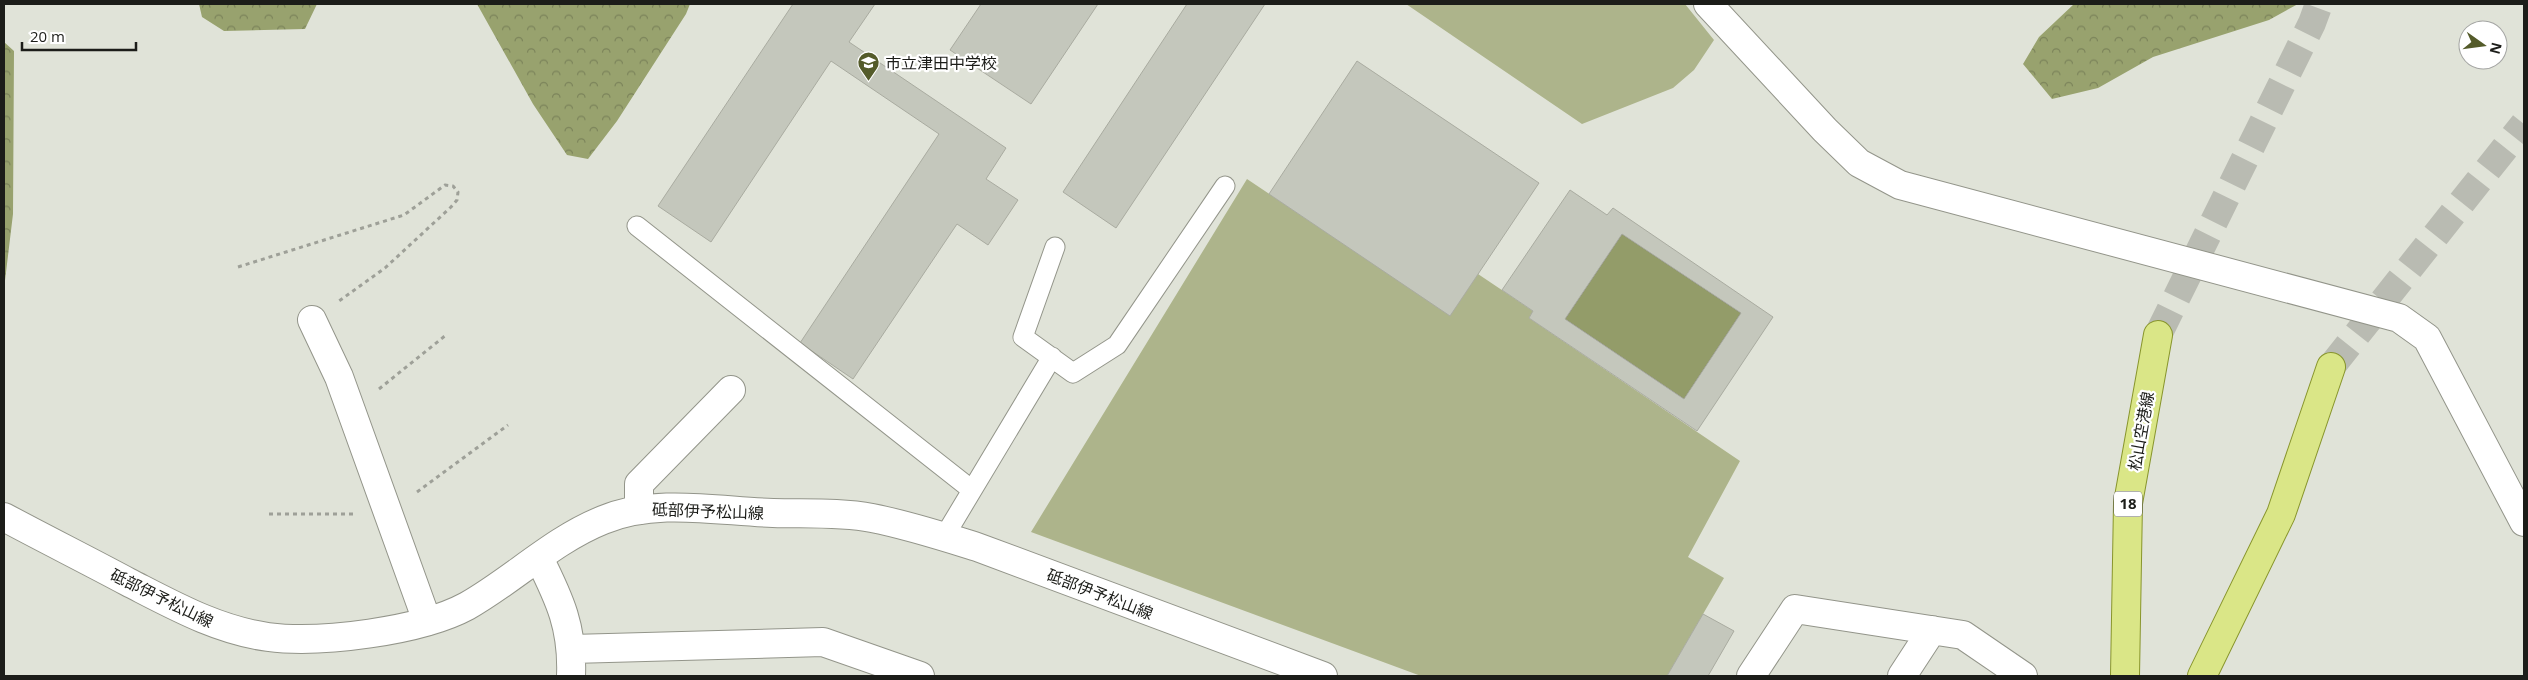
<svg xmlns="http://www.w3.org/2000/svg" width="2528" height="680" font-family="'Open Sans','Noto Sans JP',sans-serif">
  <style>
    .forest { fill: url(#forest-crowns) }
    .green { fill: #adb48b }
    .water { fill: #939c69; stroke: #6f7651 }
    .building { fill: #c4c7bc; stroke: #a9aba0; fill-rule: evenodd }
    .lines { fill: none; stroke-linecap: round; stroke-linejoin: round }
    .primary-tunnel { stroke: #b9bbb2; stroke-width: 28; stroke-dasharray: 28 14; stroke-linecap: butt }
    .service-casing { stroke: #93958a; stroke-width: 21 }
    .minor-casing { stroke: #93958a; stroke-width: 30 }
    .secondary-casing { stroke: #93958a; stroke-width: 30 }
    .primary-casing { stroke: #88952c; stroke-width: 30 }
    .path { stroke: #9ea098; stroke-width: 3; stroke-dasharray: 4 4; stroke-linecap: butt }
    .service { stroke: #fff; stroke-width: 19 }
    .minor { stroke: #fff; stroke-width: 28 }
    .secondary { stroke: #fff; stroke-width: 28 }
    .primary { stroke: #dae687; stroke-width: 28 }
    .labels { text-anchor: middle; stroke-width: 4.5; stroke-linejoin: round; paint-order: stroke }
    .shield { fill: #fff; stroke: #60615e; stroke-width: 1 }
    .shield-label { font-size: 15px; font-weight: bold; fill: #1c1d19 }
    .poi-label { font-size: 16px; fill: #1c1d19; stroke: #fff; text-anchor: start }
    .street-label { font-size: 16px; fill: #1c1d19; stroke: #fff }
  </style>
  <defs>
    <pattern id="forest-crowns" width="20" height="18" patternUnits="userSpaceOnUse" patternTransform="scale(1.25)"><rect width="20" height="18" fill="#98a26e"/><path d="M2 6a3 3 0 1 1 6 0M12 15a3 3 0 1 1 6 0" fill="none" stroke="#7b835a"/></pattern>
  </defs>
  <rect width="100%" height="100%" fill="#e0e3d8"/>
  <!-- forest -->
  <path class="forest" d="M 199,4 L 317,4 L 305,29 L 224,31 L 202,17 Z
    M 477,4 L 690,4 L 686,14 L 617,121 L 588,159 L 567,155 L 533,104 Z
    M 2074,4 L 2298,4 L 2269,20 L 2153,57 L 2098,88 L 2052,99 L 2023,64 L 2039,37 Z
    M 4,42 L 14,51 L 13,214 L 4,289 Z"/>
  <!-- green -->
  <path class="green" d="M 1406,4 L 1685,4 L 1714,40 L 1694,70 L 1673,88 L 1582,124 Z
    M 1247,179 L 1450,315 L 1478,274 L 1533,311 L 1529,318 L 1740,461 L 1688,557 L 1724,578 L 1667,676 L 1421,676 L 1031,532 Z"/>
  <!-- water -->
  <path class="water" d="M 1622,234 L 1741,313 L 1684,399 L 1565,319 Z"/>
  <!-- building -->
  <path class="building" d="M 793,4 L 875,4 L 849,42 L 1006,148 L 986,179 L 1018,200 L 988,245 L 957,224 L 853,379 L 800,343 L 939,134 L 831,61 L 711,242 L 658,206 Z
    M 981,4 L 1098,4 L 1031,104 L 950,50 Z
    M 1187,4 L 1265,4 L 1116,228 L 1063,192 Z
    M 1357,61 L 1539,183 L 1450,316 L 1269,194 Z
    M 1570,190 L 1607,215 L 1613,208 L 1773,317 L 1697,431 L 1529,318 L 1533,311 L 1502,290 ZM 1622,234 L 1741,313 L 1684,399 L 1565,319 Z
    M 1703,614 L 1734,631 L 1708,676 L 1667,676 Z"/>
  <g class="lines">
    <!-- primary-tunnel -->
    <path class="primary-tunnel" d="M 2158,335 L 2312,23 L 2319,4
      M 2331,367 L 2524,124"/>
    <defs>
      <path id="service" d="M 637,226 L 972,490
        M 1055,247 L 1023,337 L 1073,373 L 1117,345 L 1225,186
        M 944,537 L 1052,357"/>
      <path id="minor" d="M 1708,4 L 1825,130 L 1859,163 L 1900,185 L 2399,318 L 2427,338 L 2524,522
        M 312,320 L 339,377 L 427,621
        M 639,510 L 639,484 L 731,390
        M 539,558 C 560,600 573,628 571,676
        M 572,649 L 823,642 L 920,676
        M 1751,676 L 1795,609 L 1963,635 L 2023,676
        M 1902,676 L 1932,630"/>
      <path id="secondary" d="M 4,517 C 45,539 87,560 128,582 C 173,605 217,630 268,637 C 320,644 421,631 467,606 C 513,580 553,540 603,520 C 656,498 717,511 773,513 C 805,514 840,512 872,518 C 908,525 942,536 977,547 L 1323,676"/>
      <path id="primary" d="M 2125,676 L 2128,503 L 2158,335
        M 2202,676 L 2281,514 L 2331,367"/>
    </defs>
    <!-- service casing -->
    <use href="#service" class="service-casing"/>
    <!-- minor casing -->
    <use href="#minor" class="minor-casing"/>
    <!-- secondary casing -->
    <use href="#secondary" class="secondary-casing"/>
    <!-- primary casing -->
    <use href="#primary" class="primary-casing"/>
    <!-- path -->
    <path class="path" d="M 238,267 L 404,215 L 445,185 L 453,186 L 458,192 L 457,200 L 451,207 L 385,268 L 339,301
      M 379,389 L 446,335
      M 417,492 L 508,425
      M 269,514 L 353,514"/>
    <!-- service -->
    <use href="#service" class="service"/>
    <!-- minor -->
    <use href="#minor" class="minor"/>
    <!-- secondary -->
    <use href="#secondary" class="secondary"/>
    <!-- primary -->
    <use href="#primary" class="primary"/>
  </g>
  <!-- icons -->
  <defs>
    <symbol id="school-pin" viewBox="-11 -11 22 30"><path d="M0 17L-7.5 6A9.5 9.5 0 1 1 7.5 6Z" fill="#545b2a" stroke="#fff"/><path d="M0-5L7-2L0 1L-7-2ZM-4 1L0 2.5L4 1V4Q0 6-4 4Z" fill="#fff"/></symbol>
  </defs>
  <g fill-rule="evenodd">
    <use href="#school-pin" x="856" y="50" width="25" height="34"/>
  </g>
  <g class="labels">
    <!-- shield labels -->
    <rect class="shield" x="2114" y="491.5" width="28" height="25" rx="4"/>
    <g class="shield-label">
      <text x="2128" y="509">18</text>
    </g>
    <!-- poi labels -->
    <g class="poi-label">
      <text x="885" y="69">市立津田中学校</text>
    </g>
    <!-- street labels -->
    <g class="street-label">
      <text transform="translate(2141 431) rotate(-80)" y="6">松山空港線</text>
      <text transform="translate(708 511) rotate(2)" y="6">砥部伊予松山線</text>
      <text transform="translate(1100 594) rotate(21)" y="6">砥部伊予松山線</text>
      <text transform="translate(162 598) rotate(26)" y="6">砥部伊予松山線</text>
    </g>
  </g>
  <!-- border -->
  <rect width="2528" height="680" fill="none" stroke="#1c1d19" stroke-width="10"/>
  <!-- north arrow -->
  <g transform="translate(2483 45) rotate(104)"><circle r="24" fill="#ffffff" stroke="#a4a5a3"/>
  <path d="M0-4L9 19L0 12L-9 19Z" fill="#545b2a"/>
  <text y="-8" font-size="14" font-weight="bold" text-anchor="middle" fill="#1c1d19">N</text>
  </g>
  <!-- scale -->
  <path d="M22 42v8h114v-8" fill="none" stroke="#1c1d19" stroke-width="2.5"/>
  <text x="30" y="42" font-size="15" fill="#1c1d19" stroke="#ffffff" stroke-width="4" paint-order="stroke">20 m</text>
</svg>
